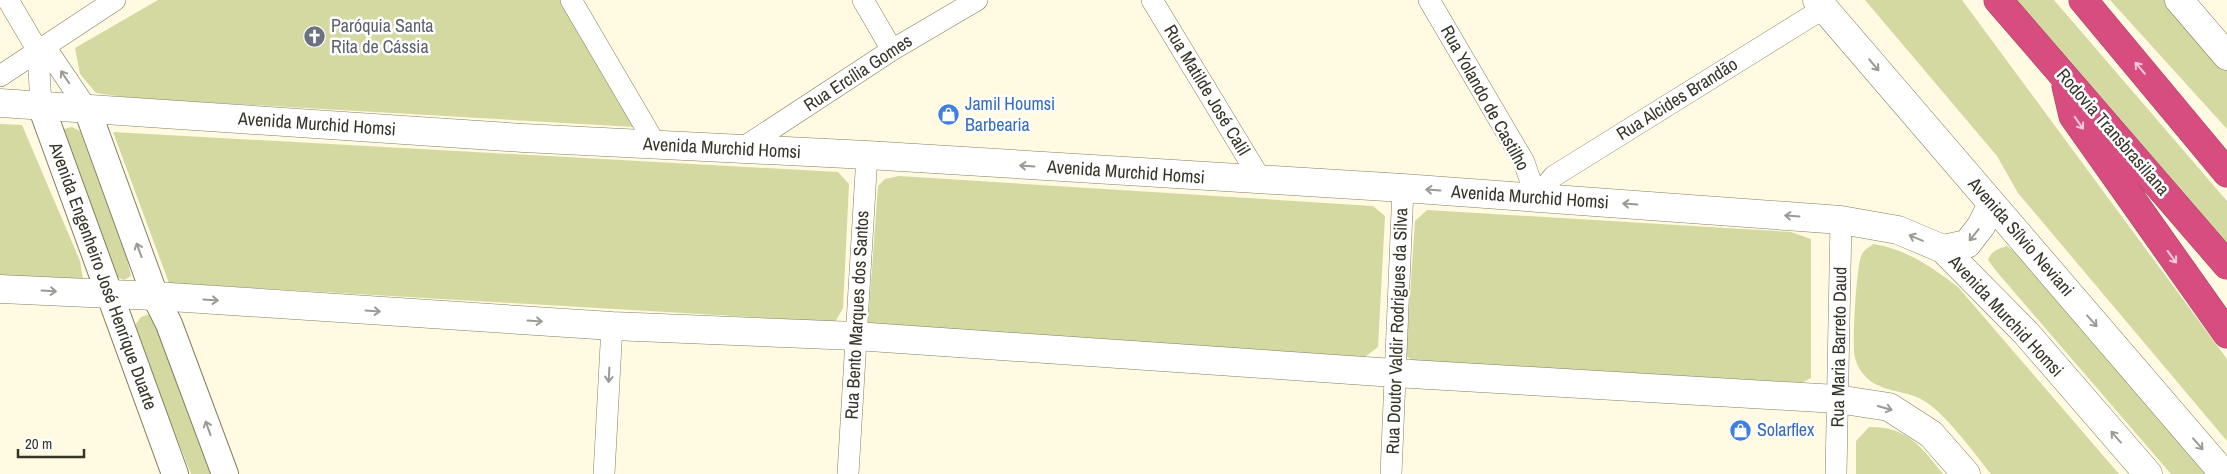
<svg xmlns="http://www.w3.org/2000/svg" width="2227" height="474" font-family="'Archivo Narrow',sans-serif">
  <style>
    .green { fill: #d4d9a1 }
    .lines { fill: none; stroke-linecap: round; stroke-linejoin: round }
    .minor-casing { stroke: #837e62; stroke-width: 22 }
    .tertiary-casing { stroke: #837e62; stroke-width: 28 }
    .secondary-casing { stroke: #837e62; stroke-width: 29 }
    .motorway-casing { stroke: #9f4561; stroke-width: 29 }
    .minor { stroke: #fff; stroke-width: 21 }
    .tertiary { stroke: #fff; stroke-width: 26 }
    .secondary { stroke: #fff; stroke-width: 28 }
    .motorway { stroke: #d74d7f; stroke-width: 28 }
    .oneway { stroke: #9b9a94 }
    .oneway2 { stroke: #f3cad9 }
    .labels { text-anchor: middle; stroke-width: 5; stroke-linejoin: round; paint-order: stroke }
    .worship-label { font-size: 18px; fill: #5b616d; stroke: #fff; text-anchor: start }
    .street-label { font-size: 18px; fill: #373529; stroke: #fff }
    .shop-label { font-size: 18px; fill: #366cbe; stroke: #fff; text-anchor: start }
  </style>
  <rect width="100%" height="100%" fill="#fffae1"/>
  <!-- green -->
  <path class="green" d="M 158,0 L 561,0 L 634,127 L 131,98 L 96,93 L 80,74 L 75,48 Z
    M 1865,0 L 1962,0 L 2227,359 L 2227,441 L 2018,193 L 1997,156 Z
    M 2016,0 L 2054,0 L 2227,201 L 2227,243 Z
    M 2110,0 L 2168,0 L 2227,71 L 2227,129 Z
    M 0,124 L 22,125 L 80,261 L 83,279 L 0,276 Z
    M 72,127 L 80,131 L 127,259 L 131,276 L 124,280 L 110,274 L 63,129 Z
    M 113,132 L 838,172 L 849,184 L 843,308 L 835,322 L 169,283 Z
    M 899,176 L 1373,206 L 1385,216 L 1378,347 L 1362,359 L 868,324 L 878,186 L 885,179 Z
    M 1427,210 L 1791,232 L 1811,239 L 1811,378 L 1801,383 L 1420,365 L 1406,356 L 1415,221 Z
    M 1874,244 C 1906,249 1933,268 1958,287 L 2119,474 L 1991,474 C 1973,452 1945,412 1921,399 C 1904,390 1879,392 1865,376 C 1859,370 1855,361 1854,352 C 1853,336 1856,266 1862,254 C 1865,249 1869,247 1874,244 Z
    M 2007,246 L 2017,254 L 2206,474 L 2171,474 L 1997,272 L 1988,260 C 1991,251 1998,249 2007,246 Z
    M 150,314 L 157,320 L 215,474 L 191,474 L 137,337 L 135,325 L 141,317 Z
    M 1869,427 C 1906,426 1921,446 1943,474 L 1856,474 L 1856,441 Z"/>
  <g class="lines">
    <defs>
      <path id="minor" d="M 8,0 L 38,51 L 41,106
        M 571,0 L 656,145
        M 863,0 L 892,50
        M 1152,0 L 1261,180
        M 1429,0 L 1524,162 L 1536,197 L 1554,176 L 1824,8
        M 38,51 L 52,57 L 87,109
        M 0,76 L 115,0
        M 741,149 L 892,50 L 977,0
        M 604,474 L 612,326
        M 848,474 L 867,155
        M 1391,474 L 1403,188
        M 1836,474 L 1841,220"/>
      <path id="tertiary" d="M 41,106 L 175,474
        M 87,109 L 155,296 L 169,324 L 225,474"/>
      <path id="secondary" d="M 1817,0 L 2224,474
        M 2179,0 L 2227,56
        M 0,103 L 523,138 L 867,155 L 1403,188 L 1841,220 L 1898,230 L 1943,249 L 2026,333 L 2148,474
        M 1943,249 L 1967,244 L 1981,226 L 1992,204
        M 0,289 L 155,296 L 612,326 L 855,336 L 1394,373 L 1837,399 L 1889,407 L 1931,434 L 1966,474"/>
      <path id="motorway" d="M 1998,0 L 2227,265
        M 2083,0 L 2227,173
        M 2066,86 L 2073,116 L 2227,334"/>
    </defs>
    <!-- minor casing -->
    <use href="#minor" class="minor-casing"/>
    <!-- tertiary casing -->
    <use href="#tertiary" class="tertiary-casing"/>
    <!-- secondary casing -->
    <use href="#secondary" class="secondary-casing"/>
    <!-- motorway casing -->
    <use href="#motorway" class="motorway-casing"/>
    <!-- minor -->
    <use href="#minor" class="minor"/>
    <!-- tertiary -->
    <use href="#tertiary" class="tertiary"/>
    <!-- secondary -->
    <use href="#secondary" class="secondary"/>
    <!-- motorway -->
    <use href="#motorway" class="motorway"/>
  </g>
  <!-- one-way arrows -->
  <defs><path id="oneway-shaft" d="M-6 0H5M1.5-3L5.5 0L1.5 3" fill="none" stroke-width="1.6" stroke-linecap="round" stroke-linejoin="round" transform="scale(1.25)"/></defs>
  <g class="oneway">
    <use href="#oneway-shaft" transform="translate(1874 65) rotate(50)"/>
    <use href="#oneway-shaft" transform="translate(65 77) rotate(-124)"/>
    <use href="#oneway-shaft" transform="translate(1027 166) rotate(-176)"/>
    <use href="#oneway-shaft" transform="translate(1433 190) rotate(-176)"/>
    <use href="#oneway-shaft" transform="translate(1630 204) rotate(-176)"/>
    <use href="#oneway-shaft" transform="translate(1792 216) rotate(-176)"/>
    <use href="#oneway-shaft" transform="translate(1974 235) rotate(129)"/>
    <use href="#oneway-shaft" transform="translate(1916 238) rotate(-157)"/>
    <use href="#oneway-shaft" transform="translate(139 250) rotate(-110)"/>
    <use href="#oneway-shaft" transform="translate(49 291) rotate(3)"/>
    <use href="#oneway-shaft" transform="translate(211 300) rotate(4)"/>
    <use href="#oneway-shaft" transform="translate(373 311) rotate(4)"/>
    <use href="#oneway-shaft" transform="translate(535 321) rotate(4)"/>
    <use href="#oneway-shaft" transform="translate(2092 321) rotate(49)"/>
    <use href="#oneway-shaft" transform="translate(609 375) rotate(93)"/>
    <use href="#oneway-shaft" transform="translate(1885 408) rotate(16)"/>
    <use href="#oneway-shaft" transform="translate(208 428) rotate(-110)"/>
    <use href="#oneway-shaft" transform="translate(2116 437) rotate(-131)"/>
    <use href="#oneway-shaft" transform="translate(2198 444) rotate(49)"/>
  </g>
  <g class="oneway2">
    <use href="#oneway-shaft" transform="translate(2140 68) rotate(-130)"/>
    <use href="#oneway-shaft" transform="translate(2079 123) rotate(55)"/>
    <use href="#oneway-shaft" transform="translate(2172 257) rotate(54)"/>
  </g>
  <!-- icons -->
  <defs>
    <symbol id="church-disc" viewBox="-11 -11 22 22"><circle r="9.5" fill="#6b7280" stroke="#fff"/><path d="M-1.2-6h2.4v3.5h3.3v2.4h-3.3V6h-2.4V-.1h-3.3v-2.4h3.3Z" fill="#fff"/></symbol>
    <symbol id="shop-disc" viewBox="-11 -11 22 22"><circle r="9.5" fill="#3f7fe0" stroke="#fff"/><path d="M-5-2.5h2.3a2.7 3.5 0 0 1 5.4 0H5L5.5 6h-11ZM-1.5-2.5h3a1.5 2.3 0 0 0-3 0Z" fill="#fff"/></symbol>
  </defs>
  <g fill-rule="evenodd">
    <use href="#church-disc" x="302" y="24" width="25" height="25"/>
    <use href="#shop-disc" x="936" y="102" width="25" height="25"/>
    <use href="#shop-disc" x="1728" y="418" width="25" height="25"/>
  </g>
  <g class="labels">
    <!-- worship labels -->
    <g class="worship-label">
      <text x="331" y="32">Paróquia Santa<tspan x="331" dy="21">Rita de Cássia</tspan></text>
    </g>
    <!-- street labels -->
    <g class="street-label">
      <text transform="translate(858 73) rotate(-33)" y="6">Rua Ercília Gomes</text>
      <text transform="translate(1207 90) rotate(59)" y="6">Rua Matilde José Calil</text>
      <text transform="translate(1485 98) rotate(61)" y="6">Rua Yolando de Castilho</text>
      <text transform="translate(1677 99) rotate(-32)" y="6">Rua Alcides Brandão</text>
      <text transform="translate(317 124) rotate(4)" y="6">Avenida Murchid Homsi</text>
      <text transform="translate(2113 132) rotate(49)" y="6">Rodovia Transbrasiliana</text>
      <text transform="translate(722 148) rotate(3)" y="6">Avenida Murchid Homsi</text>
      <text transform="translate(1126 172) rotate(4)" y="6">Avenida Murchid Homsi</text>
      <text transform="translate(1530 197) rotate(4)" y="6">Avenida Murchid Homsi</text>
      <text transform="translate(2021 237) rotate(49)" y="6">Avenida Sílvio Neviani</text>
      <text transform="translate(103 276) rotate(70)" y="6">Avenida Engenheiro José Henrique Duarte</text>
      <text transform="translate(857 315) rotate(-87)" y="6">Rua Bento Marques dos Santos</text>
      <text transform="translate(2006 316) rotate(47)" y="6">Avenida Murchid Homsi</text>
      <text transform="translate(1397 331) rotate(-88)" y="6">Rua Doutor Valdir Rodrigues da Silva</text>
      <text transform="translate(1839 347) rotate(-89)" y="6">Rua Maria Barreto Daud</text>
    </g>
    <!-- shop labels -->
    <g class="shop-label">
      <text x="965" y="110">Jamil Houmsi<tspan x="965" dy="21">Barbearia</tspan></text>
      <text x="1757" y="436">Solarflex</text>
    </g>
  </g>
  <!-- scale -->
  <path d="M18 449v8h66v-8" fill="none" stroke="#373529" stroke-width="2.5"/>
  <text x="25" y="449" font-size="15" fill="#373529" stroke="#ffffff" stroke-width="4" paint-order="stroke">20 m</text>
</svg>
